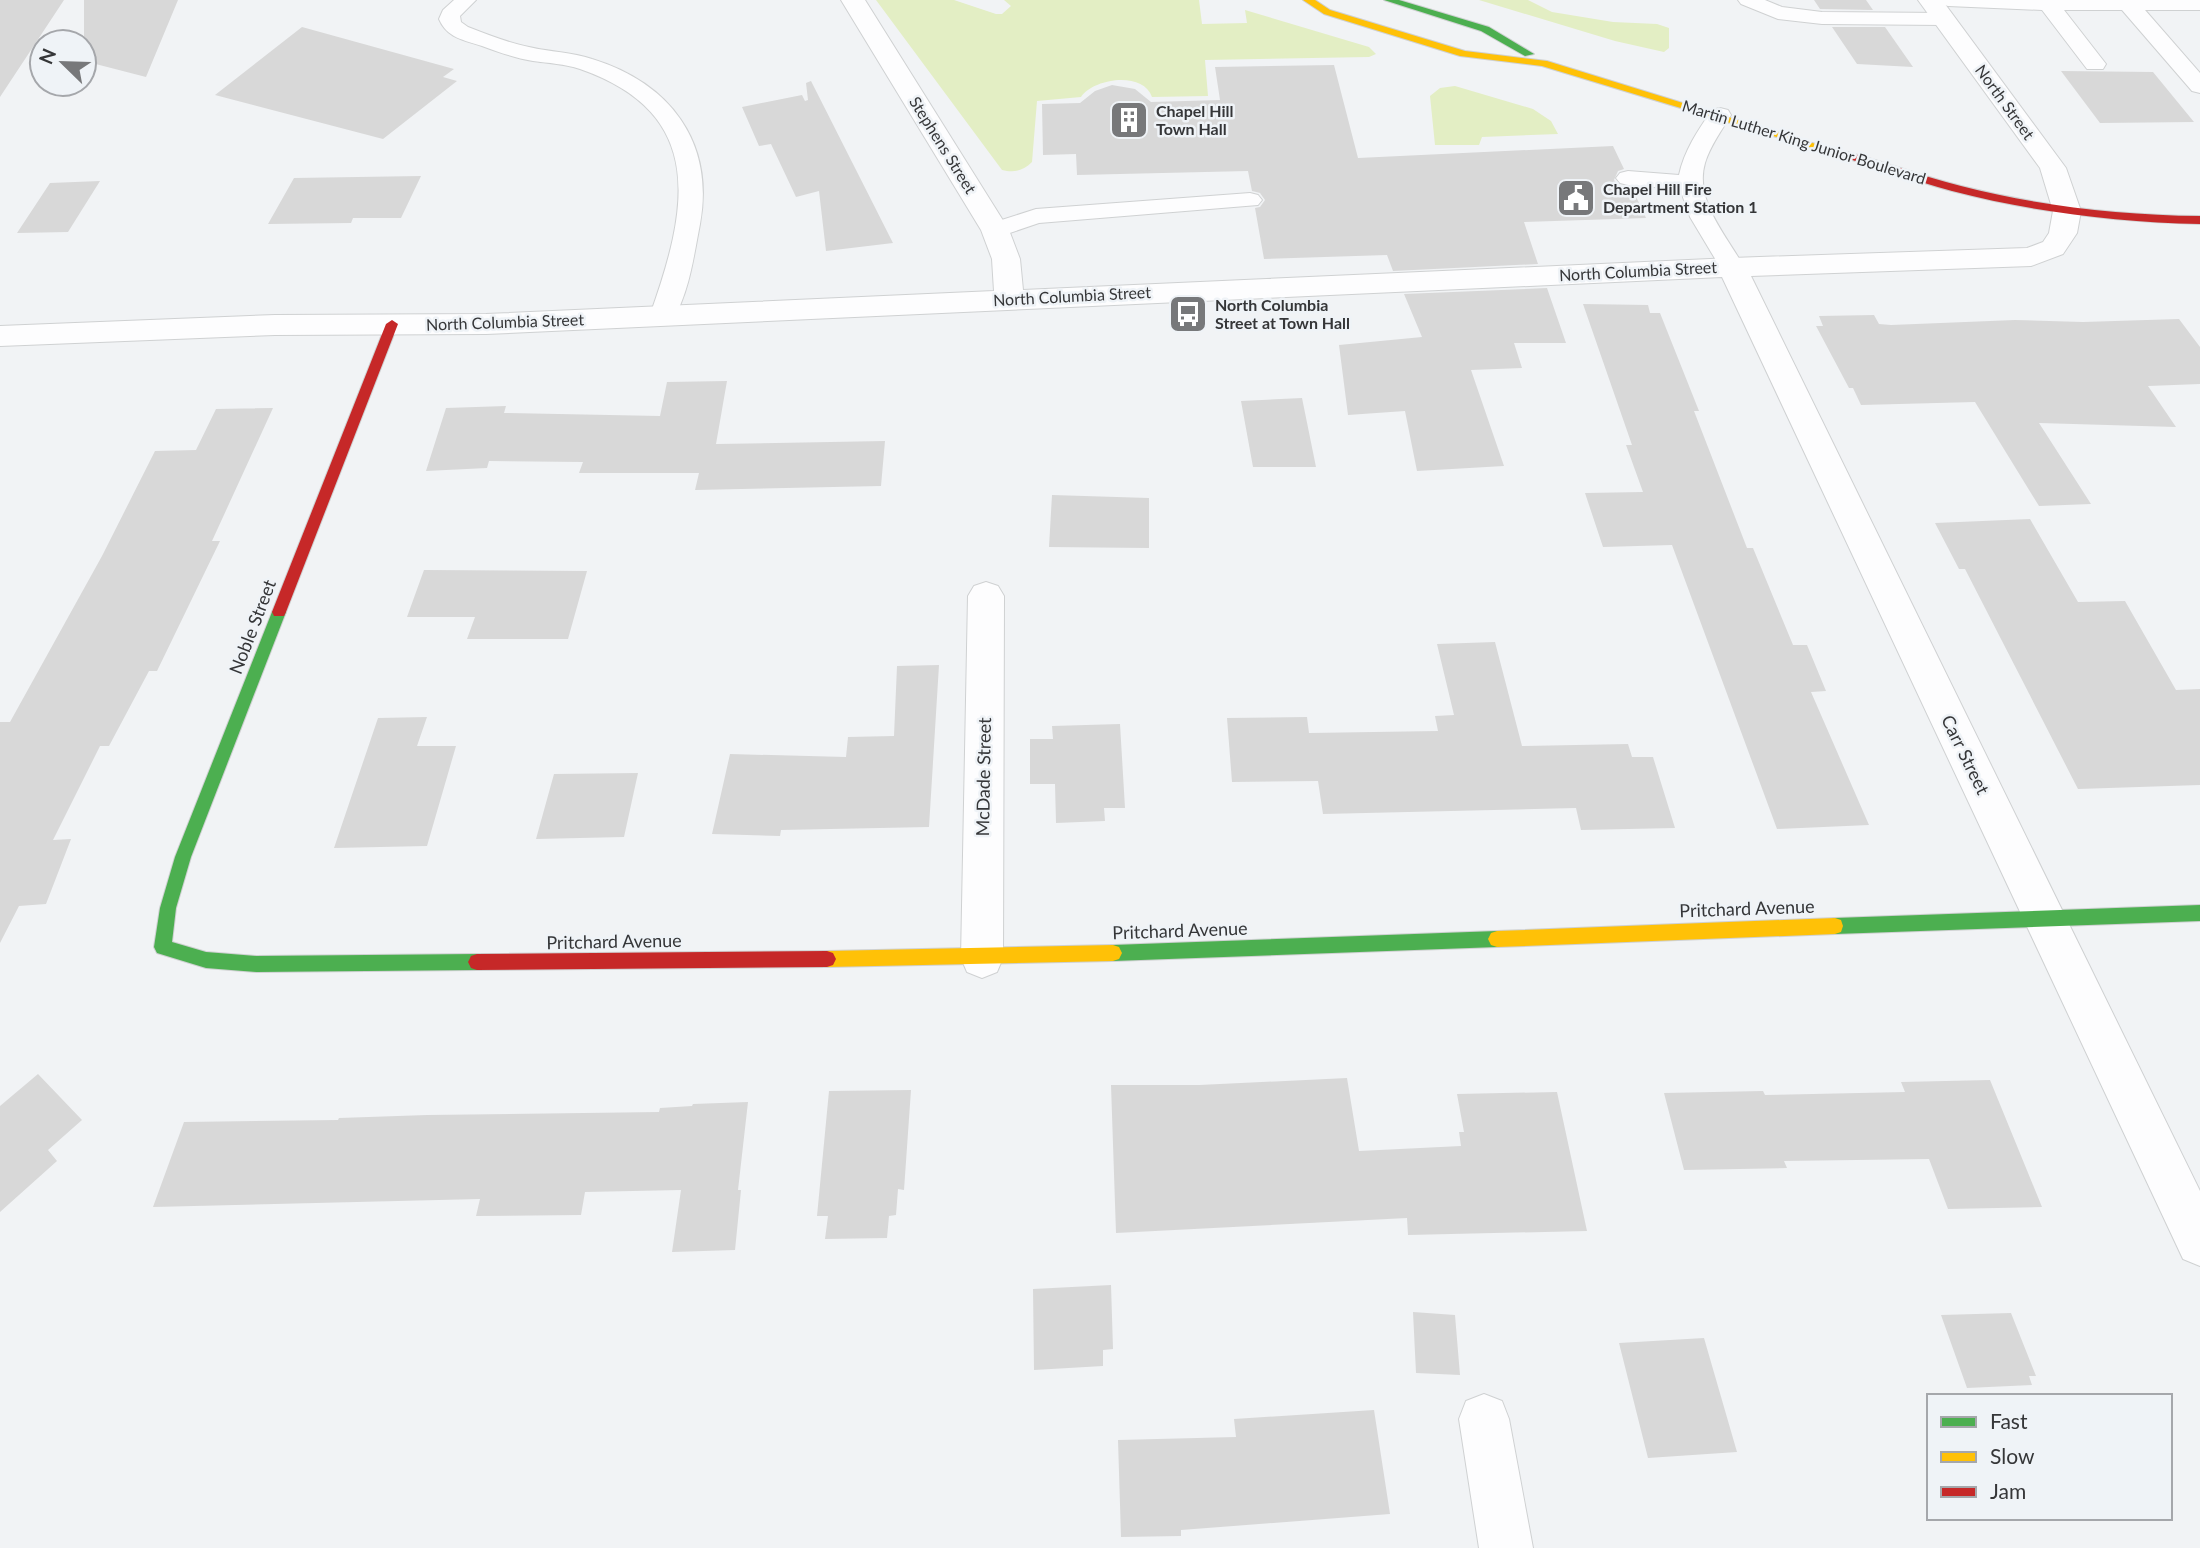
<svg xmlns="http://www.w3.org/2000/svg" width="2200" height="1548" font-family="Lato,sans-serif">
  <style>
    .green { fill: #e3eec4 }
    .building { fill: #d8d8d8 }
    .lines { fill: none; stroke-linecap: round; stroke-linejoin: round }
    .lane-casing { stroke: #cfd1d2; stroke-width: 2 }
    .street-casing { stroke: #cfd1d2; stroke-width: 2 }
    .fast-casing { stroke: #cfd1d2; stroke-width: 2 }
    .slow-casing { stroke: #cfd1d2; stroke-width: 2 }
    .jam-casing { stroke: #cfd1d2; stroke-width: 2 }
    .lane { fill: #fdfdfe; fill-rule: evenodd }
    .street { fill: #fdfdfe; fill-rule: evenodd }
    .fast { fill: #4caf50; fill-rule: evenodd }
    .slow { fill: #ffc107; fill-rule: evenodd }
    .jam { fill: #c62828; fill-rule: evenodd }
    .labels { text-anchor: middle; stroke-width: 5; stroke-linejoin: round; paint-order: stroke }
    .far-street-label { font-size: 16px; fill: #353638; stroke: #eff3f7 }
    .far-poi-label { font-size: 16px; font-weight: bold; fill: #353638; stroke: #eff3f7; text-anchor: start }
    .street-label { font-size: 18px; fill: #353638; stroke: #eff3f7 }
  </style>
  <rect width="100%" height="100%" fill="#f1f3f5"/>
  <!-- green -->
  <path class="green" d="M 876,0 L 954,0 L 996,14 L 1002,14 L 1011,6 L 1004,0 L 1199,0 L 1202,24 L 1247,23 L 1245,10 L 1369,47 L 1376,54 L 1369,57 L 1205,60 L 1208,96 L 1152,97 C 1143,71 1094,78 1081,97 L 1037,101 L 1032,162 C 1023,171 1014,173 1002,170 Z
    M 1479,0 L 1528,0 L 1552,12 L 1613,22 L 1657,24 L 1669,28 L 1669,48 L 1664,52 L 1615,41 Z
    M 1455,86 L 1533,109 L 1551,121 L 1558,134 L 1482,137 L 1479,145 L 1435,145 L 1430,96 L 1440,88 Z"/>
  <!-- building -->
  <path class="building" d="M 0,0 L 64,0 L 0,97 Z
    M 84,0 L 178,0 L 146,77 L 84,61 Z
    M 1814,0 L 1866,0 L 1873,10 L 1820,9 Z
    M 302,27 L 454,69 L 443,77 L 457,81 L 383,139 L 215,95 Z
    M 1832,27 L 1885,27 L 1913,67 L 1857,64 Z
    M 1334,65 L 1358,158 L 1613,146 L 1624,169 L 1618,171 L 1614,180 L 1619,186 L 1632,188 L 1646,218 L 1524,222 L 1538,264 L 1393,271 L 1387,255 L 1264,259 L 1255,208 L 1260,207 L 1265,200 L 1260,193 L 1252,191 L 1248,171 L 1077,175 L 1076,154 L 1043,155 L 1042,104 L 1080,103 L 1095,91 L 1112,85 L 1135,89 L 1151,102 L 1220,100 L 1215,67 Z
    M 2061,71 L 2153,72 L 2194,122 L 2100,123 Z
    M 811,81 L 893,243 L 826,251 L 819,191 L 796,197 L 771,144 L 759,146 L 742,107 L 802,95 L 805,101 L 808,100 L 806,83 Z
    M 421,176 L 401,218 L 353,218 L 351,223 L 268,224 L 294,178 Z
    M 100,181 L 68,232 L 17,233 L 50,183 Z
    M 1547,288 L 1566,343 L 1514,343 L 1522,368 L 1471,370 L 1504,466 L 1417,471 L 1405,411 L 1348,415 L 1339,345 L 1422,337 L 1404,294 Z
    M 1583,304 L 1648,305 L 1650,313 L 1660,313 L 1699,411 L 1694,411 L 1747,548 L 1753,548 L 1793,645 L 1807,645 L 1826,691 L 1811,692 L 1869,825 L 1777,829 L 1672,545 L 1603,547 L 1585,493 L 1643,492 L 1626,445 L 1632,445 Z
    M 1874,315 L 1879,324 L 1891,325 L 2015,320 L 2083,322 L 2179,319 L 2200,347 L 2200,384 L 2148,386 L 2176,427 L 2039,423 L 2091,504 L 2039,506 L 1975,402 L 1861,405 L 1853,388 L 1849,388 L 1816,326 L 1823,326 L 1819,316 Z
    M 727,381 L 716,444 L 885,441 L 881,486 L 695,490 L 699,473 L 579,473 L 583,462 L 489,461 L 487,468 L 426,471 L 446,408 L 506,406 L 504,413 L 660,416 L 667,382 Z
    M 1302,398 L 1316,467 L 1253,467 L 1241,401 Z
    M 273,408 L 212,541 L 220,541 L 157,671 L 149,671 L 109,746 L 100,746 L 53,840 L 71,839 L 46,904 L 19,906 L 0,943 L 0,722 L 10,722 L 102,556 L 155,451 L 196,450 L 216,409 Z
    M 1052,495 L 1149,498 L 1149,548 L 1049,547 Z
    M 2030,519 L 2078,602 L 2125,601 L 2176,690 L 2200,689 L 2200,785 L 2078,789 L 1965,569 L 1959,569 L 1935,523 Z
    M 424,570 L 587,571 L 568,639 L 467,639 L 475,617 L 407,617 Z
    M 1495,642 L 1522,746 L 1628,744 L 1632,757 L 1653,757 L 1675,828 L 1581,830 L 1576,808 L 1323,814 L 1318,781 L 1232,782 L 1227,718 L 1307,717 L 1309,733 L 1438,731 L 1435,716 L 1454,715 L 1437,644 Z
    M 939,665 L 929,827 L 781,830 L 780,836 L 712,834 L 730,754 L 846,757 L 848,737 L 894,736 L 897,666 Z
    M 427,717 L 417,746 L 456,746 L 427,846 L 334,848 L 378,718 Z
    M 1120,724 L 1125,808 L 1104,808 L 1105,821 L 1056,823 L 1055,784 L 1030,784 L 1030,739 L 1053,739 L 1052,726 Z
    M 638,773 L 624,837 L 536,839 L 554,774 Z
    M 38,1074 L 82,1120 L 48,1150 L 57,1161 L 0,1212 L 0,1106 Z
    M 1347,1078 L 1359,1151 L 1461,1146 L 1459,1132 L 1464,1132 L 1457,1094 L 1557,1092 L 1587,1231 L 1408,1235 L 1407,1218 L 1116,1233 L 1111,1085 L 1199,1085 Z
    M 1990,1080 L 2042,1207 L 1948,1209 L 1929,1159 L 1784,1161 L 1787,1168 L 1684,1170 L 1664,1093 L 1763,1091 L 1765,1095 L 1905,1092 L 1901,1082 Z
    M 911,1090 L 904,1190 L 898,1189 L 896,1215 L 889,1216 L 887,1238 L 825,1239 L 828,1216 L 817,1216 L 829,1091 Z
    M 748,1102 L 738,1190 L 741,1190 L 735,1250 L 672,1252 L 681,1190 L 585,1192 L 581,1215 L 476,1216 L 480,1199 L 153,1207 L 184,1122 L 338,1120 L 339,1118 L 427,1115 L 659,1112 L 660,1108 L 692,1106 L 693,1104 Z
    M 1111,1285 L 1113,1349 L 1103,1350 L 1103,1366 L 1034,1370 L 1033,1289 Z
    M 1413,1312 L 1455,1315 L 1460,1375 L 1416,1373 Z
    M 2011,1313 L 2036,1376 L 2029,1376 L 2032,1385 L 1967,1388 L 1941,1315 Z
    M 1704,1338 L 1737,1452 L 1648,1458 L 1619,1343 Z
    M 1374,1410 L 1390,1514 L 1181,1530 L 1181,1536 L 1121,1537 L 1118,1440 L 1236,1437 L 1234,1419 Z"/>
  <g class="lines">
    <defs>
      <path id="lane" d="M 454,0 L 476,0 L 460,16 L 461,22 L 468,27 C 488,35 509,43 529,47 C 550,52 572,52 592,59 C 670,83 715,142 700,224 C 694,255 689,294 672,321 L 663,324 L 654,321 L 650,315 C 687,211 709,114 580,69 C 565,64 548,63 533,61 C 515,58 498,52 482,46 C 464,40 447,38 439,19 L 443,10 Z
        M 1738,0 L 1765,0 L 1782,7 L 1822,12 L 1944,13 L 1951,15 L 1954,19 L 1951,23 L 1944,25 L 1822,24 L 1778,19 L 1741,4 Z
        M 1938,0 L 2200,0 L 2200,10 L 2145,10 L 2200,73 L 2200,93 L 2192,91 L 2122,10 L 2064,10 L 2106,64 L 2103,69 L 2087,69 L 2042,10 L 1948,6 L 1941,4 Z
        M 1720,108 L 1728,110 L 1731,115 C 1722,130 1710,146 1705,163 C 1694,201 1727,236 1744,267 L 1741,273 L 1732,275 L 1723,273 L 1720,267 L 1690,217 L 1680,189 L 1628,185 L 1620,183 L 1616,178 L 1620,173 L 1628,171 L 1679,175 C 1684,151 1698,130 1712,110 Z
        M 1250,193 L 1258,195 L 1262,200 L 1258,205 L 1039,223 L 995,238 L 986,235 L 983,230 L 986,225 L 1036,209 Z"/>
      <path id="street" d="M 841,0 L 865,0 L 1009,230 L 1020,259 L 1023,290 L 1732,258 L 2027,248 L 2043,242 L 2049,233 L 2053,211 L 2040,168 L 1918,0 L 1942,0 L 2066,168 L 2081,211 L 2077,233 L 2063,254 L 2031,266 L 1751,276 L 2200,1191 L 2200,1266 L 2183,1259 L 1722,277 L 486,334 L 275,335 L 0,346 L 0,326 L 275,315 L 486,314 L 994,291 L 992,259 L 981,230 Z
        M 986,582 L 998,586 L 1004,596 L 1003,958 L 997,972 L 982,978 L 967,972 L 961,958 L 968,596 L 974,586 Z
        M 1484,1394 L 1502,1401 L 1509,1419 L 1533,1548 L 1479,1548 L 1459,1419 L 1466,1401 Z"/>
      <path id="fast" d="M 1384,0 L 1399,0 L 1489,27 L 1534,54 L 1525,56 L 1481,31 Z
        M 279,606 L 286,612 L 191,857 L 176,908 L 172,942 L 206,952 L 256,956 L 477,954 L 483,956 L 486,962 L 483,968 L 477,970 L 256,972 L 206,968 L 157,953 L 154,947 L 160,908 L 175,857 L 272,612 Z
        M 2200,905 L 2200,921 L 1835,934 L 1829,932 L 1827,926 L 1829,920 L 1835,918 Z
        M 1497,931 L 1503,933 L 1506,939 L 1503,945 L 1497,947 L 1113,961 L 1107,959 L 1104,953 L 1107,947 L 1113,945 Z"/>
      <path id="slow" d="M 1303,0 L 1315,0 L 1330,10 L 1465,51 L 1547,61 L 1848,154 L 1839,156 L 1542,66 L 1460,56 L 1324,14 Z
        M 1835,918 L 1841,920 L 1843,926 L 1841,932 L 1835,934 L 1497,947 L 1491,945 L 1488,939 L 1491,933 L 1497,931 Z
        M 1113,945 L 1119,947 L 1122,953 L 1119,959 L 1113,961 L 827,967 L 821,965 L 818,959 L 821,953 L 827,951 Z"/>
      <path id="jam" d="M 1843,151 C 1883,161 1921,176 1961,186 C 2039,206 2119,215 2200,216 L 2200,224 C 2116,222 2033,212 1952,191 C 1914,181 1877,167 1839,156 L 1839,152 Z
        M 392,320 L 398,324 L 286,612 L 284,616 L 274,616 L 272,612 L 386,324 Z
        M 827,951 L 833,953 L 836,959 L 833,965 L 827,967 L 477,970 L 471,968 L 468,962 L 471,956 L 477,954 Z"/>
    </defs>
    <!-- lane casing -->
    <use href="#lane" class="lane-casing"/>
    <!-- street casing -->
    <use href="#street" class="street-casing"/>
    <!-- fast casing -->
    <use href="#fast" class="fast-casing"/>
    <!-- slow casing -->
    <use href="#slow" class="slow-casing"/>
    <!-- jam casing -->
    <use href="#jam" class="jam-casing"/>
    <!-- lane -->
    <use href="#lane" class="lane"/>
    <!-- street -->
    <use href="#street" class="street"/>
    <!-- fast -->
    <use href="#fast" class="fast"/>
    <!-- slow -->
    <use href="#slow" class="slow"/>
    <!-- jam -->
    <use href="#jam" class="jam"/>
  </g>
  <!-- icons -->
  <defs>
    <symbol id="building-square" viewBox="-11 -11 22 22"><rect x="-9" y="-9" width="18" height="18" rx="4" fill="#77787a" stroke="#eff3f7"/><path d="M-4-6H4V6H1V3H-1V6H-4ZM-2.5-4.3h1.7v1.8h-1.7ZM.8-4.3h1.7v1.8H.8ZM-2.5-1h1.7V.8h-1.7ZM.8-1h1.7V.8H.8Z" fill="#fff"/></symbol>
    <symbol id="civic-square" viewBox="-11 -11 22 22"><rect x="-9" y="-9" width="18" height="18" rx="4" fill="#77787a" stroke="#eff3f7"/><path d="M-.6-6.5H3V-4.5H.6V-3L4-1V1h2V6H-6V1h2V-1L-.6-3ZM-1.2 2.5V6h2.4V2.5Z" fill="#fff"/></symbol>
    <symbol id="bus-square" viewBox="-11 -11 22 22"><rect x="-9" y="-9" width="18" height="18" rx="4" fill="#77787a" stroke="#eff3f7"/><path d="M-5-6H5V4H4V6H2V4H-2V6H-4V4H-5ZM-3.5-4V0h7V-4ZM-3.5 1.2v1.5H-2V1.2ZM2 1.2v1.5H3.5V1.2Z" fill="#fff"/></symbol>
  </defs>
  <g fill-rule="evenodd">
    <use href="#building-square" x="1107" y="98" width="44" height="44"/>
    <use href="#civic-square" x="1554" y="176" width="44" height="44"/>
    <use href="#bus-square" x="1166" y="292" width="44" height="44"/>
  </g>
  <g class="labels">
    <!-- far-street labels -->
    <g class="far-street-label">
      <text transform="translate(2005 102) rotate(54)" y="6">North Street</text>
      <text transform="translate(1804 142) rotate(17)" y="6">Martin Luther King Junior Boulevard</text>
      <text transform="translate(943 145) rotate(58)" y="6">Stephens Street</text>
      <text transform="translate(1638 271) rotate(-3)" y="6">North Columbia Street</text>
      <text transform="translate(1072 296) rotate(-3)" y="6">North Columbia Street</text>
      <text transform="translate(505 322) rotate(-2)" y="6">North Columbia Street</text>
    </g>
    <!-- far-poi labels -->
    <g class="far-poi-label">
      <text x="1156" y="117">Chapel Hill<tspan x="1156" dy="18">Town Hall</tspan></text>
      <text x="1603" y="195">Chapel Hill Fire<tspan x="1603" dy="18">Department Station 1</tspan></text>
      <text x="1215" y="311">North Columbia<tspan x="1215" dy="18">Street at Town Hall</tspan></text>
    </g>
    <!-- street labels -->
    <g class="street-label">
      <text transform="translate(253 627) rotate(-69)" y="6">Noble Street</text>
      <text transform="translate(1965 755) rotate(64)" y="6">Carr Street</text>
      <text transform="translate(984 777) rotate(-89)" y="6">McDade Street</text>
      <text transform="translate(1747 909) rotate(-2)" y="6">Pritchard Avenue</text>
      <text transform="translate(1180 931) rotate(-2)" y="6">Pritchard Avenue</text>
      <text transform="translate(614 942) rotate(-1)" y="6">Pritchard Avenue</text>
    </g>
  </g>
  <!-- legend -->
  <rect x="1927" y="1394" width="245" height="126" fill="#eff3f7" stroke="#a5a7ab" stroke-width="2"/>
  <rect x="1941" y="1417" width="35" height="10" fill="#4caf50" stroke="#a5a7ab" stroke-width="2"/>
  <text x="1990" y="1429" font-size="21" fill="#353638">Fast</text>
  <rect x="1941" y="1452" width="35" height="10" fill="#ffc107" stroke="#a5a7ab" stroke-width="2"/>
  <text x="1990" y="1464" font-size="21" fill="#353638">Slow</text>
  <rect x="1941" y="1487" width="35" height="10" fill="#c62828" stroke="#a5a7ab" stroke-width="2"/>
  <text x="1990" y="1499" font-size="21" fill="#353638">Jam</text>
  <!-- north arrow -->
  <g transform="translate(63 63) rotate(293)"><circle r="33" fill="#eff3f7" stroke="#a5a7ab" stroke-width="2"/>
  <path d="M0-5L12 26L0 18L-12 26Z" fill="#77787a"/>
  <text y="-10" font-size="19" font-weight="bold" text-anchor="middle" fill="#353638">N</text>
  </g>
</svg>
